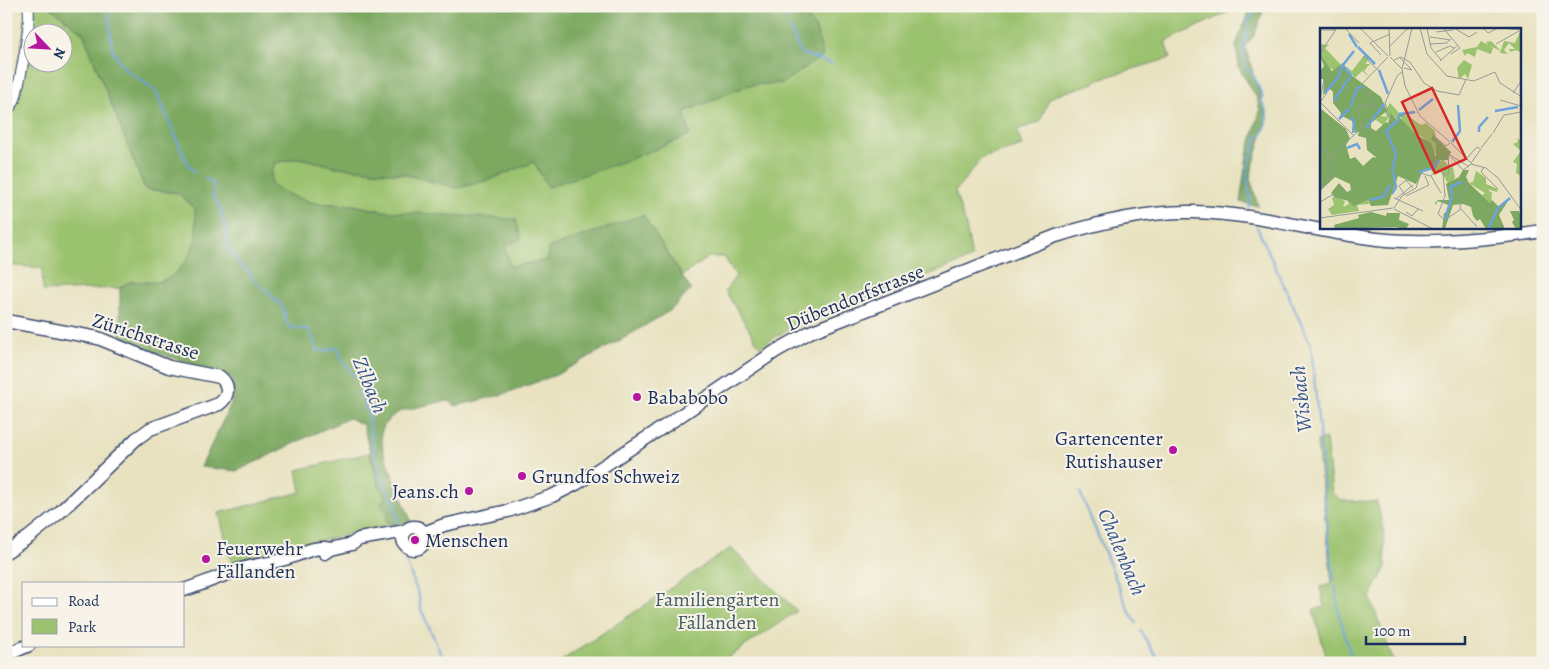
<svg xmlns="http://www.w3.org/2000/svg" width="1549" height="669" font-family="Alegreya,serif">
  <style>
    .green { fill: #9bc26e; stroke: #5b7866; fill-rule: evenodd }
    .forest { fill: #7ca861; stroke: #4c6c60 }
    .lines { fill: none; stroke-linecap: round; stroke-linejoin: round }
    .stream { stroke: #6da2da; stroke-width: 2 }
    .minor-casing { stroke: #3a4a6d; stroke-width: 12 }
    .major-casing { stroke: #3a4a6d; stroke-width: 15 }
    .minor { stroke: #fff; stroke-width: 10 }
    .major { stroke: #fff; stroke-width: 12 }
    .poi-dot { fill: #b5179e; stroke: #f7f3e8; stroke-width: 2 }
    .labels { text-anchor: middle; stroke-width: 4; stroke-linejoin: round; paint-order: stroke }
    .street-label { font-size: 20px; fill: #1b2f5e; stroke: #f7f3e8 }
    .poi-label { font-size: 20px; fill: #1b2f5e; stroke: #f7f3e8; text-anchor: start }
    .park-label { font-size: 20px; fill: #415b63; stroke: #f7f3e8 }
    .water-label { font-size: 21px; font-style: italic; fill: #385789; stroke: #f7f3e8 }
    .inset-river { fill: none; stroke: #6da2da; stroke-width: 2.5 }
    .inset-road { fill: none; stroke: #969a99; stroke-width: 1 }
    .view { fill: #d62828; fill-opacity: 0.15; stroke: #d62828; stroke-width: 2.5 }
    .inset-edge { fill: none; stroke: #1b2f5e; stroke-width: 2.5 }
  </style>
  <rect width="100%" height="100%" fill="#f7f3e8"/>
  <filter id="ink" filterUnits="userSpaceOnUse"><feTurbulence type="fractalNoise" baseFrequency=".02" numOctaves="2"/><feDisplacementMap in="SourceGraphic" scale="10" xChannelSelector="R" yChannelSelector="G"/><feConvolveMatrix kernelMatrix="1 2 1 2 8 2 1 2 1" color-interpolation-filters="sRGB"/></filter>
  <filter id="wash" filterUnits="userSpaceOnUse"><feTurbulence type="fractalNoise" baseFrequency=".0096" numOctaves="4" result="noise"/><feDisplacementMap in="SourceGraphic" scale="20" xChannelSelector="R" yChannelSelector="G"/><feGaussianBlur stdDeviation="1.12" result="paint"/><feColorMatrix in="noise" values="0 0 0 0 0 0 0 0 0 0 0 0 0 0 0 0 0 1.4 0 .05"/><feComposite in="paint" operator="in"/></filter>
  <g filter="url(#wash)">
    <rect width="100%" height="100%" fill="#e8e2c0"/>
    <!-- green -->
    <path class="green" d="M 28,6 L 49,6 L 83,33 L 145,189 L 178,193 L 195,209 C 195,219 198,232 195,241 C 190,257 179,276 161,281 C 146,286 134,275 120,288 L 43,291 L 42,268 L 6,265 L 6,112 L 11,106 ZM 32,32 L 62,32 L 62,62 L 32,62 Z
      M 808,6 L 883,6 L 887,13 L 895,6 L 1241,6 L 1165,42 L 1170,58 L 1096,80 L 1094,83 L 1056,95 L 1049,99 L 1040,122 L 1017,130 L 1022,146 L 982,158 L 955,192 L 966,226 L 972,258 L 790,328 L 760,347 L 725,291 L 736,276 L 724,257 L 709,257 L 682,276 L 643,215 L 549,260 L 509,267 L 505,246 L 382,211 L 353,205 L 314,203 L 292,196 L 271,185 L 271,172 L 275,163 L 300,158 L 337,167 L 403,174 L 457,188 L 489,180 L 534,162 L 548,187 L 690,135 L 684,112 L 749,85 L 782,83 L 822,56 L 816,29 L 802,10 Z
      M 1326,439 L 1332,493 L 1340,500 L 1377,502 L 1383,527 L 1386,567 L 1370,597 L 1394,663 L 1328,663 L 1313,610 L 1324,607 L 1320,587 L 1332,584 L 1317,441 Z
      M 369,453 L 396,523 L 231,562 L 219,513 L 301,492 L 297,470 Z
      M 731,548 L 797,611 L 720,663 L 558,663 Z"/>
    <!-- forest -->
    <path class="forest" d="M 49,6 L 808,6 L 802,11 L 816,29 L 823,56 L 782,83 L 749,85 L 684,112 L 690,135 L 631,159 L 548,187 L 534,162 L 489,180 L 457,188 L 403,174 L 337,167 L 300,158 L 275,163 L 271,172 L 271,185 L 292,196 L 314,203 L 353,205 L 382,211 L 516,219 L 521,239 L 505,246 L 510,267 L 548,260 L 548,248 L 643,215 L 691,290 L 671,310 L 624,338 L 556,375 L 501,395 L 455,406 L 451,402 L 445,401 L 401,411 L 391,417 L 384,426 L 381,433 L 383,451 L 411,521 L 396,525 L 386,522 L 387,512 L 381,504 L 385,496 L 379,487 L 363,425 L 349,418 L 305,438 L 237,471 L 201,467 L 233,399 L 232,378 L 120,340 L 120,288 C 134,275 146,286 161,281 C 179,276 190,257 195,241 C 198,232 195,219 195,209 L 178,193 L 145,189 L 83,33 Z
      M 1250,6 L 1265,6 L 1254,36 L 1245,46 L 1267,118 L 1250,177 L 1258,206 L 1240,202 L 1247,155 L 1260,111 L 1257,98 L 1239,68 L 1236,45 Z"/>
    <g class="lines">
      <!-- stream -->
      <path class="stream" d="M 108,6 L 112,49 L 125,69 L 156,91 L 187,163 L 195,173
        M 784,6 L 784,17 L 786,19
        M 790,28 L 800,53 L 832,64
        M 205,178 L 214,184 L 213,195 L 219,206 L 226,230 L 228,248 L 240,265 L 250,273 L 254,281 L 265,289 L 283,307 L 286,322 L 291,328 L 309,329 L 317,350 L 326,351 L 338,347 L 342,360 L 354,376
        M 1249,207 L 1250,197 L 1246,175 L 1257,138 L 1262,134 L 1265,128 L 1267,113 L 1261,100 L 1263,97 L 1253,74 L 1245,67 L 1243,46 L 1246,41 L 1246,34 L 1249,29 L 1248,21 L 1257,10 L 1258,6
        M 1257,227 L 1311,345 L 1321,449 L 1328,535 L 1334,580
        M 359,392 L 368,413 L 371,437 L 380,476 L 395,503 L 398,522
        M 1080,492 L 1128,609 L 1136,623
        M 404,552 L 405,555
        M 406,561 L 419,596 L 420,607 L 445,663
        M 1335,585 L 1339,614 L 1353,663
        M 1141,631 L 1160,663"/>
    </g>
  </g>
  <g filter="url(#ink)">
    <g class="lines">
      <defs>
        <path id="minor" d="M 6,112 C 10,108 13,104 15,99 C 20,81 32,22 28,6"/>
        <path id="major" d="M 6,321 L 98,338 L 169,367 L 220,377 C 230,385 229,397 219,404 L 150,429 L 136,439 L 60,512 L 29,537 L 6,552
          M403 538a11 11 0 1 1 22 0a11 11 0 1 1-22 0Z
          M 424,533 L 444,525 L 508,511 L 552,496 L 576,484 L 668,424 L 776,351 L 810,332 L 1056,236 C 1100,222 1147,211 1193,212 C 1256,213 1315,232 1377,239 C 1431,245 1489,239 1543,231
          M 325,553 L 331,549 L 352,544 L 359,539 L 406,531
          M 184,590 C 203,584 222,575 242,569 C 258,564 275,563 291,557 C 303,553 318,545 331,549
          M 6,655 L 29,645"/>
      </defs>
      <!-- minor casing -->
      <use href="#minor" class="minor-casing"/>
      <!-- major casing -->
      <use href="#major" class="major-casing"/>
      <!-- minor -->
      <use href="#minor" class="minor"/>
      <!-- major -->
      <use href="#major" class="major"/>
    </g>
  </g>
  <!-- markers -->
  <g class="poi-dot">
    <circle cx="637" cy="397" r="5"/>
    <circle cx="1173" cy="450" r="5"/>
    <circle cx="522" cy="476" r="5"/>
    <circle cx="469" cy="491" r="5"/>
    <circle cx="415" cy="540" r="5"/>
    <circle cx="206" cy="559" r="5"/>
  </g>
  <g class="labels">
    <!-- street labels -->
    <g class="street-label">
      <text transform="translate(855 297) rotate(-22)" y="7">Dübendorfstrasse</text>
      <text transform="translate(146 336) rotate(18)" y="7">Zürichstrasse</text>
    </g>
    <!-- poi labels -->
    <g class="poi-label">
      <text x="647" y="404">Bababobo</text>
      <text x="1163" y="445" text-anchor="end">Gartencenter<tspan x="1163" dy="23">Rutishauser</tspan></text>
      <text x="532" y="483">Grundfos Schweiz</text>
      <text x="459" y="498" text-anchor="end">Jeans.ch</text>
      <text x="425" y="547">Menschen</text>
      <text x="216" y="555">Feuerwehr<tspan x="216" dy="23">Fällanden</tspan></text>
    </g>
    <!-- park labels -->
    <g class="park-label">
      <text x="717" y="606">Familiengärten<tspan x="717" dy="23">Fällanden</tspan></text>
    </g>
    <!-- water labels -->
    <g class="water-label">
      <text transform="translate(370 385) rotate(68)" y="7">Zilbach</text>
      <text transform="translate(1301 399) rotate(-96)" y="7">Wisbach</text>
      <text transform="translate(1122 552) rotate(67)" y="7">Chalenbach</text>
    </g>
  </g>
  <!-- overview -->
  <g transform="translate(1320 28)">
    <rect width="201" height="201" fill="#e8e2c0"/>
    <path d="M 201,2 L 200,24 L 196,22 L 190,24 L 189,21 L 195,21 L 189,15 L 184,22 L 188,26 L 180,25 L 184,13 L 195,15 ZM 161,13 L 168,17 L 166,14 L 171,13 L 181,23 L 170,18 L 173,20 L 171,26 L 157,21 L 155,29 L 147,25 L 145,28 L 142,22 L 157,19 ZM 0,16 L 9,17 L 5,20 L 21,37 L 14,42 L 6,38 L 1,31 ZM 45,26 L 53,33 L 47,32 L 46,36 L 50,36 L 44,43 L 50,49 L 42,43 L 35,50 L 24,37 L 32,43 ZM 144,32 L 152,37 L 148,51 L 145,46 L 139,51 L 137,40 ZM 70,75 L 80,86 L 78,92 L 72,86 L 63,97 L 56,92 L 60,88 L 67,89 L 65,84 ZM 80,87 L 88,88 L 101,97 L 106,95 L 115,103 L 118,129 L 105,111 L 83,96 ZM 197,110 L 201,113 L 201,148 L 196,145 L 197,136 L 193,134 L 201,123 L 193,116 L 198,114 ZM 123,131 L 130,140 L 133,139 L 135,150 L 129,157 L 120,142 L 114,145 L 109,141 ZM 156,143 L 166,150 L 166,156 L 178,161 L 177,164 L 167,161 L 172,165 L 171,176 L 162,167 L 165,165 L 149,155 L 153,154 ZM 15,169 L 25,173 L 23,179 L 29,176 L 27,172 L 37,176 L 48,172 L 49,176 L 37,177 L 39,183 L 12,187 L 8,181 L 14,177 L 12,170 Z" fill="#9bc26e"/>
    <path d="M 0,27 L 12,43 L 26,33 L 24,37 L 31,47 L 61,69 L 67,83 L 51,95 L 51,100 L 56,103 L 66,94 L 68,95 L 71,85 L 77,92 L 80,86 L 98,84 L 79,89 L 97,107 L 111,115 L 116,129 L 116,116 L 111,111 L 113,107 L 131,124 L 128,132 L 120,132 L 114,144 L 112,141 L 103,143 L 96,156 L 78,148 L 68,177 L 51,178 L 48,172 L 33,178 L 29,173 L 16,170 L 11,165 L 19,155 L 27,164 L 31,162 L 30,156 L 15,149 L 0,163 L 0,80 L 26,101 L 30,111 L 26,117 L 30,131 L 35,129 L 43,138 L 53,129 L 57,130 L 47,122 L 46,110 L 38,108 L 39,103 L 35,105 L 32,93 L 22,88 L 19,93 L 21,85 L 13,75 L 13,64 L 10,61 L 3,67 L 4,51 L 0,51 L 0,43 L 4,38 ZM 143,142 L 149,142 L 146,149 L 149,155 L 170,175 L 172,172 L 178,178 L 182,178 L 185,173 L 190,170 L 179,187 L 185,201 L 166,201 L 160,191 L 157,193 L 153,188 L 151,179 L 143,176 L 133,177 L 125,201 L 122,201 L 124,185 L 127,184 L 128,177 L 118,173 L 115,177 L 115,175 L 118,172 L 129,172 L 126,156 L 139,149 ZM 68,180 L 67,185 L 80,185 L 79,192 L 89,196 L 86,201 L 75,199 L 15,201 L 14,197 L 39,190 L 38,187 L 51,184 L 66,188 ZM 199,183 L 201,190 L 201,201 L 196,201 L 192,194 L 194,192 L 190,183 Z" fill="#7ca861"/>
    <path class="inset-river" d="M 29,6 L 37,19M 38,19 L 55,36M 23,37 L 34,23M 23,38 L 31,47 L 27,54M 59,42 L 68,66M 5,65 L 19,48 L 22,37M 14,73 L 26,54M 31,78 L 37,60 L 42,59M 99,82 L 113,71M 175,83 L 198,79M 31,89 L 34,94 L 33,105M 19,91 L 30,80M 78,91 L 80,86 L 95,84M 46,100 L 64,76M 159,104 L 159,99 L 168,89M 132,114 L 140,103 L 138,77M 27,120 L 37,116 L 40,121M 72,143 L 76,126 L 66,103 L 78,92M 99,144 L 113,140 L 119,132M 72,166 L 76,159 L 73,144M 132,167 L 130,159 L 142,154M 50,172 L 63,169 L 70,157M 125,191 L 132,168M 168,201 L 178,180 L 190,170"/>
    <path class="inset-road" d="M 25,0 L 39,15M 40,0 L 68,28M 69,0 L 70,28M 100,0 L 107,26 L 127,48 L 154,53 L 175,44 L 180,55 L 202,69M 107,0 L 111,20 L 121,32M 123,0 L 140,20 L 131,26M 134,0 L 149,9 L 157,4M 163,0 L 168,5 L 176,1M 181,0 L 201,2M 0,2 L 16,2M 116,4 L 133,2M 110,9 L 131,12M 110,16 L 127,15 L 129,12M 176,16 L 199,3M 69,19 L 87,1M 116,24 L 130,18 L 134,20M 0,25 L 17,0M 61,27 L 50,15 L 70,6M 43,28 L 58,42M 70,29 L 82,41 L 85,58 L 100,88 L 130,114M 79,29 L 92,42 L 84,40M 74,32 L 81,29 L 90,34 L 104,55 L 117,63 L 139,67M 120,33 L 137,18M 82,41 L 92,0M 0,47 L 4,52 L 0,71M 7,65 L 0,74 L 33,107M 193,65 L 202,52M 139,67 L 146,51M 180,72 L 201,78M 69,95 L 71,92 L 65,75 L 77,48 L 83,43M 173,105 L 184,87 L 201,84 L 202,75M 112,106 L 126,118 L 130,115M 131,115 L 151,135M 0,120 L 7,124 L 15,143 L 0,163M 161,120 L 172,106M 9,129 L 41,101 L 38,78 L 54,78 L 42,56 L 68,29M 131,129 L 143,142 L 149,138M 146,131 L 157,119 L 160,121M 151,135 L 161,121M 151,136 L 166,140 L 178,150 L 202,183M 164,139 L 161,144 L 178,161M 111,148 L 121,165M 85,167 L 79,158 L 86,152 L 93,160M 86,168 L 109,157 L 105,148M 74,170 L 103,183M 76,171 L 93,157M 0,174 L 12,167 L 15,169M 74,180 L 82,168 L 96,160 L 101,145 L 110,148 L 119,142 L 123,146M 74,181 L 113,201M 140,181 L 141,168 L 148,157M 86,184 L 92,188 L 98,181M 118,186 L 125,192 L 141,181 L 157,199M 118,186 L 125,168 L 123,146 L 129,146 L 128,126 L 148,138 L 151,136M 0,190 L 73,180"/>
    <path class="view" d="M 112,60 L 146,131 L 115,145 L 82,74 Z"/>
    <rect width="201" height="201" class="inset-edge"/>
  </g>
  <!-- margin -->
  <rect width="1549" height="669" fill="none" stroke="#f7f3e8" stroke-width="25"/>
  <!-- legend -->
  <rect x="22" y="582" width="162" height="65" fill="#f7f3e8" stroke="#9fa5b1"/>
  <rect x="32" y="598" width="25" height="8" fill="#ffffff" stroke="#9fa5b1"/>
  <text x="68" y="606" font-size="15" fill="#1b2f5e">Road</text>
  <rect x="32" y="619" width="25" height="15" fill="#9bc26e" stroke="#9fa5b1"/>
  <text x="68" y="632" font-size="15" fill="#1b2f5e">Park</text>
  <!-- north arrow -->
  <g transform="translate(48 48) rotate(115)"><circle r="24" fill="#f7f3e8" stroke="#9fa5b1"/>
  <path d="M0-4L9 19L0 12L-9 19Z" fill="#b5179e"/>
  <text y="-8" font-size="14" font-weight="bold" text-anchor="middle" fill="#1b2f5e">N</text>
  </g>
  <!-- scale -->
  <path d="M1366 636v8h99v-8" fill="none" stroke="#1b2f5e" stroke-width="2.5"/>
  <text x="1374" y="636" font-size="15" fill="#1b2f5e" stroke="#f7f3e8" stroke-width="4" paint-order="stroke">100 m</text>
</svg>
